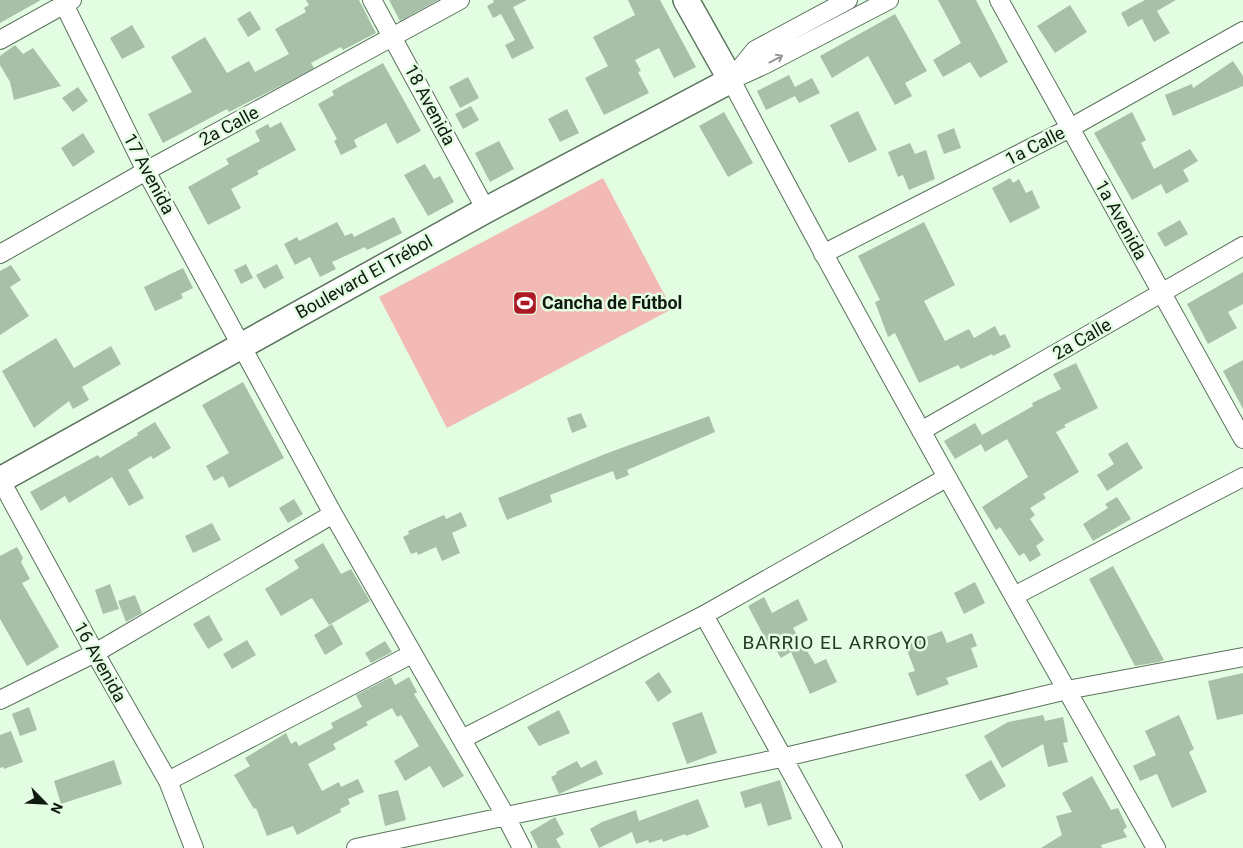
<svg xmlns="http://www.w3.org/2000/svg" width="1243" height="848" font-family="Roboto,sans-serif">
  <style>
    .green { fill: #f3b9b4 }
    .building { fill: #a7c0a7 }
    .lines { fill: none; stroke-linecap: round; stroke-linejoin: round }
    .street-casing { stroke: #5b725c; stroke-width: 20 }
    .secondary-casing { stroke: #5b725c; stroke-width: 28 }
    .street { stroke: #fff; stroke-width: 18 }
    .secondary { stroke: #fff; stroke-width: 25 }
    .oneway { stroke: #939893 }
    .labels { text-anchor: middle; stroke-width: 5; stroke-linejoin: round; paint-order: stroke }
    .street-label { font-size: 18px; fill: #101910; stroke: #e3fde3 }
    .poi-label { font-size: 18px; font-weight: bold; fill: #101910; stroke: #e3fde3; text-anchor: start }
    .neighbourhood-label { font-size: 19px; letter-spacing: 1px; fill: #253a26; stroke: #e3fde3 }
  </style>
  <rect width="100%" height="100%" fill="#e3fde3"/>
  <!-- green -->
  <path class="green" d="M 603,178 L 672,309 L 447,428 L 379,297 Z"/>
  <!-- building -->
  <path class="building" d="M 0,0 L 41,0 L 0,23 Z
    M 306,0 L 359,0 L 376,33 L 343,50 L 341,47 L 311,63 L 314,68 L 286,83 L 229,112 L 227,109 L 163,143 L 148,114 L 192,92 L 171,57 L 205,37 L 227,73 L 249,61 L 255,72 L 289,54 L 275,29 L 306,12 L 304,8 L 309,5 Z
    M 389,0 L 438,0 L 400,21 Z
    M 493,0 L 527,0 L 513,7 L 534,48 L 512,59 L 505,45 L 515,40 L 501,14 L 493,18 L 487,6 L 494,2 Z
    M 628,0 L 660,0 L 696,67 L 674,78 L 659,48 L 635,60 L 641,71 L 638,72 L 649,93 L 604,115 L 585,78 L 608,66 L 593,37 L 635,15 Z
    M 938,0 L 976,0 L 1008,62 L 980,78 L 970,62 L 943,77 L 933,60 L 961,43 Z
    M 1145,0 L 1176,0 L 1157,11 L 1170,33 L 1154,42 L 1142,19 L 1128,27 L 1121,13 Z
    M 1070,5 L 1087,32 L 1055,53 L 1037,26 Z
    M 250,11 L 261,29 L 248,37 L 237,19 Z
    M 895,14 L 927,71 L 905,83 L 912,96 L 895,105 L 868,56 L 832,78 L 820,56 Z
    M 132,25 L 145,47 L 122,59 L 110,38 Z
    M 15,45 L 23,54 L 33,48 L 61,86 L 14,100 L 10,82 L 0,65 L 0,56 Z
    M 1233,61 L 1243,76 L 1243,86 L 1173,116 L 1165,95 L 1192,84 L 1193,88 Z
    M 383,63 L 421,131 L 397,144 L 386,123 L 354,140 L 357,147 L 341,155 L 334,141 L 337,139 L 318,104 L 334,95 L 332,91 Z
    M 789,75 L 795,87 L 812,78 L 820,93 L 799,103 L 795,96 L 766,110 L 757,91 Z
    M 468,77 L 479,98 L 460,108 L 449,87 Z
    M 78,87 L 88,101 L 73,112 L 62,98 Z
    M 471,106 L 479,120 L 463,129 L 455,114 Z
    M 567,109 L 579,133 L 560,142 L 548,119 Z
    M 858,111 L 877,150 L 849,163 L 830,125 Z
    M 724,112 L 753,163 L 728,177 L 699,126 Z
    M 1132,112 L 1146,140 L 1141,143 L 1154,169 L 1190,149 L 1198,161 L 1183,170 L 1189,181 L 1166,194 L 1161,184 L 1132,200 L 1094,133 Z
    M 281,122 L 296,150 L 257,171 L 259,174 L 231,189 L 241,208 L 208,225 L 188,187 L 229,164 L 226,159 L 260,141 L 255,131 L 268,124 L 270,128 Z
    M 954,128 L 961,148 L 944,154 L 937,135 Z
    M 83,133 L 95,152 L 73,167 L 61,148 Z
    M 499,141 L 514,169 L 490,182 L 475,153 Z
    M 910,143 L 915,154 L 926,150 L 935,179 L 909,190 L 903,175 L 898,177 L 888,152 Z
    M 425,164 L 434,179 L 440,176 L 454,202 L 428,216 L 404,175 Z
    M 1010,178 L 1013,183 L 1019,179 L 1026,193 L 1032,190 L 1040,208 L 1010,223 L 992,188 Z
    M 394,217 L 402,233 L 367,250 L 365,247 L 332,262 L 336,269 L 320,277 L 310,257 L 295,265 L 284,244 L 297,237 L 299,241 L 337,222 L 345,236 L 352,233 L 354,237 Z
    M 1180,220 L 1188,234 L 1165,247 L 1157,233 Z
    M 924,222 L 955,285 L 924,301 L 945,341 L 969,329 L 974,338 L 995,326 L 1000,336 L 1005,334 L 1011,347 L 993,356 L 992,354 L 961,369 L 958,365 L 919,383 L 895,333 L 888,337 L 875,302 L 880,300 L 858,256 Z
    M 246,264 L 253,278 L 241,284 L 234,270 Z
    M 277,264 L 284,278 L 264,289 L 256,275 Z
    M 11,265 L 21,280 L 10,287 L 29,316 L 0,335 L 0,271 Z
    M 183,268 L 193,288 L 181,294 L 183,298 L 155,311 L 144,287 Z
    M 1243,272 L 1243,304 L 1228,312 L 1237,328 L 1208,344 L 1187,304 Z
    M 56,338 L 74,368 L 111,346 L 121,364 L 82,387 L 89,400 L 73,409 L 69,401 L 34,428 L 2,371 Z
    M 1243,360 L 1243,409 L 1223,371 Z
    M 1076,363 L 1098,408 L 1064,425 L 1066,427 L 1056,432 L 1079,472 L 1043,494 L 1046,498 L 1030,508 L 1035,515 L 1030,519 L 1044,540 L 1036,546 L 1041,555 L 1030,562 L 1024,553 L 1019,556 L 1000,527 L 996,530 L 982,507 L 1028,477 L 1007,439 L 985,452 L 981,444 L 955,459 L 944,441 L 975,423 L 982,435 L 1033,406 L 1032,403 L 1061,389 L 1053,374 Z
    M 243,382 L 284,458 L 229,488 L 223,476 L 214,481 L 206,466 L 229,453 L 202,405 Z
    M 581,413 L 587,427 L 572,433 L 567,418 Z
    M 709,416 L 715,432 L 627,470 L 629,475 L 616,480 L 613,471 L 550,495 L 552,502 L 507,520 L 498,498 L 605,454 Z
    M 155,422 L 171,448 L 153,459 L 151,456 L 128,470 L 144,498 L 129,506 L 112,477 L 69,503 L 65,496 L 41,511 L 30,492 L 98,455 L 100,458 L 138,435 L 137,433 Z
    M 1127,442 L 1143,468 L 1107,491 L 1097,475 L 1114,464 L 1108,454 Z
    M 1117,497 L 1131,519 L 1093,541 L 1083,524 L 1108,508 L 1105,504 Z
    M 294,499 L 303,514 L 288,523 L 279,508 Z
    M 461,512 L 467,526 L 452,533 L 460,553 L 442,561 L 436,547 L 418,555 L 417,552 L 411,554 L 403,537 L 409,534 L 408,531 L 444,515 L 446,519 Z
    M 212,523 L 221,540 L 193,553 L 185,536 Z
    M 323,543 L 341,574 L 351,569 L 370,601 L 329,625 L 312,598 L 281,616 L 265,589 L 299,568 L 294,560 Z
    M 17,547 L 23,558 L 21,562 L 30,579 L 22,583 L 59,647 L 27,666 L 0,619 L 0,556 Z
    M 1113,566 L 1164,660 L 1159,662 L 1135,666 L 1089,579 Z
    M 975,582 L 985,603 L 964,614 L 954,593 Z
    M 110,584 L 119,609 L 103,614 L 95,590 Z
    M 135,595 L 142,613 L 126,622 L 118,601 Z
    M 764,597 L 772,613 L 798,599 L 808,620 L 793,628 L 815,664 L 826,659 L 837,682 L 810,694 L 791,652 L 781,658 L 770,640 L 767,642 L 748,606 Z
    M 209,615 L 223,640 L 208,649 L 193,624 Z
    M 332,624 L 343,644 L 325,655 L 314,635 Z
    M 942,631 L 947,643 L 972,633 L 977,646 L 971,648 L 978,667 L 946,678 L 949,684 L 917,696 L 908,673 L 915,671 L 905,645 Z
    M 247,640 L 256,655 L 232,669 L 223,654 Z
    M 385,641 L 392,652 L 371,663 L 365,653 Z
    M 659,672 L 672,692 L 658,702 L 645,682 Z
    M 1243,673 L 1243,714 L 1217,720 L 1208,681 Z
    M 391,677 L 395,685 L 409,677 L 417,692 L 414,694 L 464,776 L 443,788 L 430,766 L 405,781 L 394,761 L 419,746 L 401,715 L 397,717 L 392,708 L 366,722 L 368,725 L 333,744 L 336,749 L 308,764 L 322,791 L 339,782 L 341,787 L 358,779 L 364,792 L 348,799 L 350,804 L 340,809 L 341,812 L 297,835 L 293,826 L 267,836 L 256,808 L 254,809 L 234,775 L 250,766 L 245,758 L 286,733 L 291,744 L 296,741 L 299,746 L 333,728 L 331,723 L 362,707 L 356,695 Z
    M 29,707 L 37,730 L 20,736 L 12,714 Z
    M 559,710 L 570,733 L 539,746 L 527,727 Z
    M 702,712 L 717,753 L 687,764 L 672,723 Z
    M 1043,715 L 1045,721 L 1063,717 L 1068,742 L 1063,743 L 1068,762 L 1048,767 L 1043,744 L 1002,768 L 984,736 L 1008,722 Z
    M 1179,715 L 1194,749 L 1189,752 L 1207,792 L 1172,808 L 1157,774 L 1140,781 L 1133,766 L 1156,755 L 1145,731 Z
    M 11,731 L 23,762 L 4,769 L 3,767 L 0,768 L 0,735 Z
    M 114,760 L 122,784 L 61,804 L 54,781 Z
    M 596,760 L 603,774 L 559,794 L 551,777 L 557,774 L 556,772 L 577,761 L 581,768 Z
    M 991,760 L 1006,786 L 980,801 L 965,775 Z
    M 1092,776 L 1111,810 L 1118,808 L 1127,827 L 1123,830 L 1127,837 L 1101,845 L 1102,848 L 1041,848 L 1062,835 L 1056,816 L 1072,812 L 1062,793 Z
    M 780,780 L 792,819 L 768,826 L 761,803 L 745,808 L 740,792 Z
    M 398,790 L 406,820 L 385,826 L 378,795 Z
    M 698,799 L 709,827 L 686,836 L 685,834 L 663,842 L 662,839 L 649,843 L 648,840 L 636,844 L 632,832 L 599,848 L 590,829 L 602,822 L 636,810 L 639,821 Z
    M 555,817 L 564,834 L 556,839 L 561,848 L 538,848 L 530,832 Z"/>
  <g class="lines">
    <defs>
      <path id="street" d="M 62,0 L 146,171 L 333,514 L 505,815 L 522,848
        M 372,0 L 486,210
        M 999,0 L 1243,439
        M 0,40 L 72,0
        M 733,77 L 755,50 L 848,0
        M 731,80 C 867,339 1012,593 1156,848
        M 731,80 L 766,64 L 889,0
        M 0,254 L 146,171 L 460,0
        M 823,254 L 1070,128 L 1243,31
        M 921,431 L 1243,246
        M 0,479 L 95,653 L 168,781 L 194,848
        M 1014,596 L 1243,477
        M 704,615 L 833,848
        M 0,700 L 95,653 L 333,514
        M 462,739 L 704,615 L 946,478
        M 168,781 L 412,654
        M 356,848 L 781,758 L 1067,690 L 1243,657"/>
      <path id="secondary" d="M 0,480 L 486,210 L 731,80 L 686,0"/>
    </defs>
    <!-- street casing -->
    <use href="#street" class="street-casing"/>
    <!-- secondary casing -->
    <use href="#secondary" class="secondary-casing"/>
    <!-- street -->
    <use href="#street" class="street"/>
    <!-- secondary -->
    <use href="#secondary" class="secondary"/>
  </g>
  <!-- one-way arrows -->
  <defs><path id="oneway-shaft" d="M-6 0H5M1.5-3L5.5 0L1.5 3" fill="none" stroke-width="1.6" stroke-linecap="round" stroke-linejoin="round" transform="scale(1.25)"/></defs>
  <use class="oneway" href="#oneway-shaft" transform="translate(776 59) rotate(-28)"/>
  <!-- icons -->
  <defs>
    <symbol id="stadium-square" viewBox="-11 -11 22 22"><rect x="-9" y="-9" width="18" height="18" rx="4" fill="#ac1922" stroke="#e3fde3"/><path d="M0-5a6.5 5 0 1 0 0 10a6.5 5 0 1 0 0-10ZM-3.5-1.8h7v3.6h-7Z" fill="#fff"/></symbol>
  </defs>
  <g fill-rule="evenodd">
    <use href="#stadium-square" x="511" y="289" width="28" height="28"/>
  </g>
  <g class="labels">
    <!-- street labels -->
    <g class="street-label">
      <text transform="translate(430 105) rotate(62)" y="6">18 Avenida</text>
      <text transform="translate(229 126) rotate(-28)" y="6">2a Calle</text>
      <text transform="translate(1035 146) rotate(-27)" y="6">1a Calle</text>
      <text transform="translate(149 174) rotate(62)" y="6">17 Avenida</text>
      <text transform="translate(1121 220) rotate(61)" y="6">1a Avenida</text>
      <text transform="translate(364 277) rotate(-29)" y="6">Boulevard El Trébol</text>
      <text transform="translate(1082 339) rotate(-30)" y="6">2a Calle</text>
      <text transform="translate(100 662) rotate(61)" y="6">16 Avenida</text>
    </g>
    <!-- poi labels -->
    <g class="poi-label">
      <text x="542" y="309">Cancha de Fútbol</text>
    </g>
    <!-- neighbourhood labels -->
    <g class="neighbourhood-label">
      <text x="835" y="649">BARRIO EL ARROYO</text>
    </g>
  </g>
  <!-- north arrow -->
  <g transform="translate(45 803) rotate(114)" stroke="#e3fde3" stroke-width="4" paint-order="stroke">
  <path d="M0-4L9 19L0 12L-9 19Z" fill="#101910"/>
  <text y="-8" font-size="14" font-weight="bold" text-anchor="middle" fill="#101910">N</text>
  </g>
</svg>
